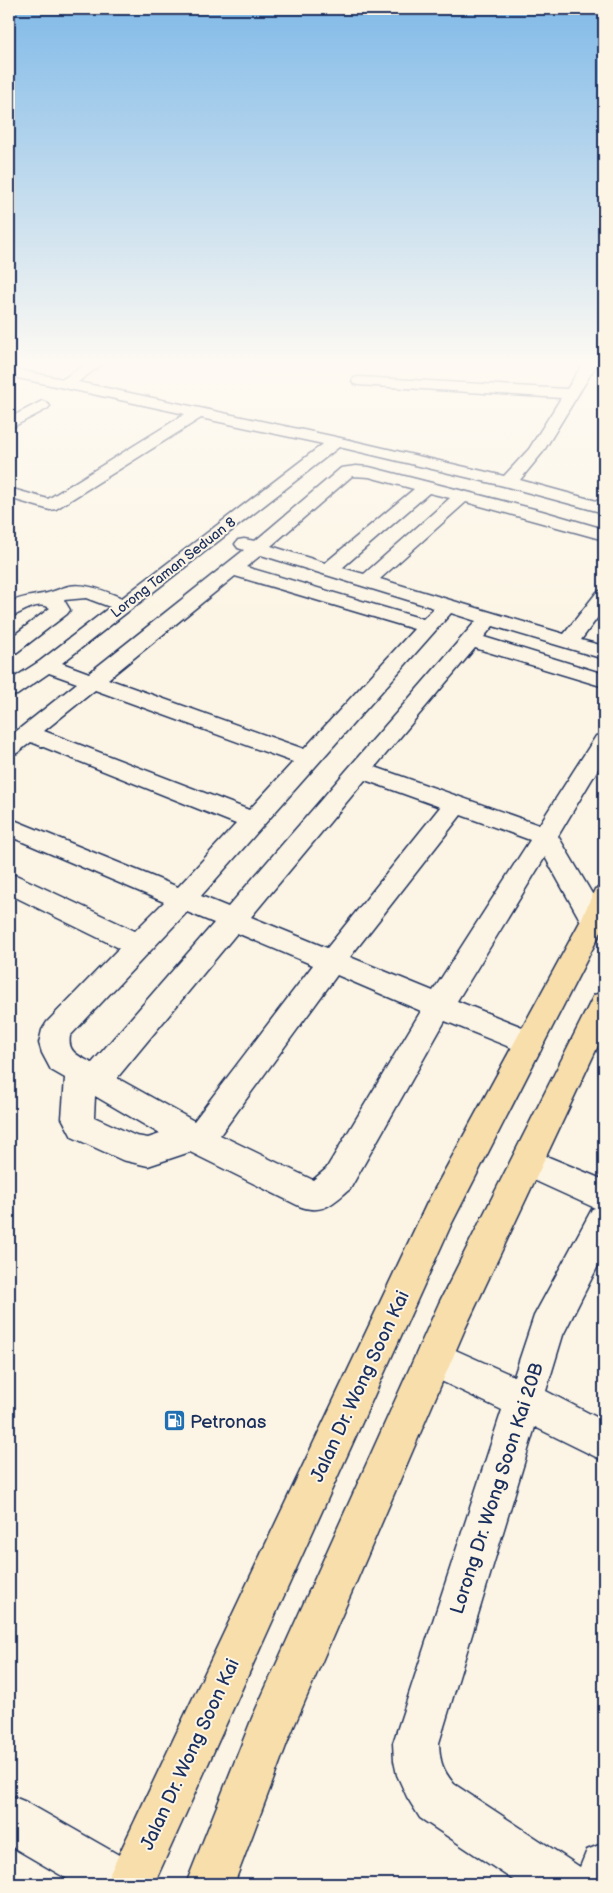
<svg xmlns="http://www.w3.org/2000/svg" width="613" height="1893" font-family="'Balsamiq Sans',sans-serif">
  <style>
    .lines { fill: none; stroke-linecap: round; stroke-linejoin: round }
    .minor-casing { stroke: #1b2f5e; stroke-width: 3 }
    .major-casing { stroke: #1b2f5e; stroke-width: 3 }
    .minor { fill: #fcf5e5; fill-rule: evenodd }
    .major { fill: #f8deab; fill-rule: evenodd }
    .labels { text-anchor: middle; stroke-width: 4; stroke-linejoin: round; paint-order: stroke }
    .far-street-label { font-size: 14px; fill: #1b2f5e; stroke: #fcf5e5 }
    .near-street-label { font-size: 19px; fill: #1b2f5e; stroke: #fcf5e5 }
    .near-poi-label { font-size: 19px; fill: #1b2f5e; stroke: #fcf5e5; text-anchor: start }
  </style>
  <rect width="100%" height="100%" fill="#fcf5e5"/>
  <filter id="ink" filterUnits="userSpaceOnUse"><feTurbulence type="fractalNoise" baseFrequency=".02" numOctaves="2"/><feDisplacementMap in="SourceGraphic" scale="10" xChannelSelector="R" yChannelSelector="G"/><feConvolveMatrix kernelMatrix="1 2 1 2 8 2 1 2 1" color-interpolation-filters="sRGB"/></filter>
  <g filter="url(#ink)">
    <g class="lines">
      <defs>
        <path id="minor" d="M 89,362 L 105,362 L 78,382 L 336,437 L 504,476 L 529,449 L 561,398 L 359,385 L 354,384 L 352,381 L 354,378 L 359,377 L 567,389 L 584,362 L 598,362 L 543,452 L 520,480 L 604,503 L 604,513 L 504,486 L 339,447 L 62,663 L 89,673 L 244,550 L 238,548 L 235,544 L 238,540 L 244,539 L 255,541 L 341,468 L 356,466 L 369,467 L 542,511 L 604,529 L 604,540 L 466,502 L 380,579 L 564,634 L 597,592 L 604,590 L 604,609 L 581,640 L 604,646 L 604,659 L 493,626 L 484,637 L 604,674 L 604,687 L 475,648 L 375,767 L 539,825 L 596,736 L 604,734 L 604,759 L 558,836 L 604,914 L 604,926 L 594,930 L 584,927 L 545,857 L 457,1001 L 540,1034 L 544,1043 L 540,1052 L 529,1055 L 445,1021 L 350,1189 C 332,1204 323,1215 299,1206 L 190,1152 L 148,1166 L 122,1160 L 72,1137 L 62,1118 L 65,1078 L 51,1070 L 42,1053 L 39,1043 L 42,1030 L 47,1022 L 119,948 L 9,894 L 9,874 L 18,876 L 135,931 L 164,902 L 9,836 L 9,818 L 178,887 L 236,824 L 31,742 L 17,753 L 9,755 L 9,737 L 77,683 L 49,673 L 17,695 L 9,696 L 9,681 L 40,661 L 110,607 L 86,598 L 64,600 L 70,610 L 67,614 L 16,653 L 9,655 L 9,639 L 50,608 C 35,600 23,614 9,617 L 9,603 C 20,597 31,596 43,594 C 51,593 60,588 69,586 C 87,583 105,591 122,598 L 323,444 L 201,418 L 56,509 L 50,510 L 9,498 L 9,488 L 48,499 L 185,414 L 9,376 L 9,368 L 63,379 ZM 352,476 L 369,477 L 414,489 L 325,563 L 271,546 ZM 429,493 L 450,498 L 364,574 L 342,568 ZM 261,555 L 434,608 L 423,619 L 246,567 ZM 235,576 L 414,629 L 304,749 L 108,679 ZM 451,613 L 476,621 L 228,907 L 201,896 ZM 95,690 L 293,762 L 249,810 L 44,731 ZM 365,780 L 440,807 L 327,948 L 251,917 ZM 461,815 L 530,840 L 433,991 L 350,957 ZM 187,912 L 214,923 L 92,1063 C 80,1056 67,1053 70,1036 ZM 237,933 L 313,965 L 194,1121 L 117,1078 ZM 337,975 L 421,1011 L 326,1169 L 313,1180 L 220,1135 ZM 95,1096 L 160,1134 L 148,1138 L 136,1136 L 94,1117 Z
          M 42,401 L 47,403 L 50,406 L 47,409 L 9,429 L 9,418 Z
          M 527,1148 L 604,1180 L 604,1254 L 563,1335 L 546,1391 L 604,1421 L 604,1461 L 535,1427 L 439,1743 C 440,1762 442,1769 454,1784 L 580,1867 L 587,1850 L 604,1843 L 604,1884 L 519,1884 L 420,1818 L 407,1797 L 397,1775 L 394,1761 L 393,1743 L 502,1410 L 420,1371 L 415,1358 L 420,1345 L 433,1340 L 514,1376 L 534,1316 L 592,1209 L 595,1208 L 516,1172 L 511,1162 L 516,1152 Z
          M 9,1795 L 26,1802 L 140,1867 L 147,1884 L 76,1884 L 9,1845 Z"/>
        <path id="major" d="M 604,887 L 604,926 L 451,1225 L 154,1884 L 105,1884 L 427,1203 L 581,920 L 595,889 Z
          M 604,992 L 604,1033 L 465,1329 L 289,1738 L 234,1884 L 186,1884 L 252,1718 L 439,1303 L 594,995 Z"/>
      </defs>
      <!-- minor casing -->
      <use href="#minor" class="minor-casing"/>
      <!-- major casing -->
      <use href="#major" class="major-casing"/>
      <!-- minor -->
      <use href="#minor" class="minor"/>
      <!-- major -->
      <use href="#major" class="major"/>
    </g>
  </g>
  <!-- sky -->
  <linearGradient id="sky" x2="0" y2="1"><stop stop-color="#81bae8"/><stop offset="0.58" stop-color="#fefaf3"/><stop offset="1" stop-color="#fefaf3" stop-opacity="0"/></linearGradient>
  <rect width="613" height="627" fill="url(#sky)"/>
  <!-- icons -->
  <defs>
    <symbol id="fuel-square" viewBox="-11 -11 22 22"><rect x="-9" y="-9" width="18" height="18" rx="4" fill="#1f6fb2" stroke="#fcf5e5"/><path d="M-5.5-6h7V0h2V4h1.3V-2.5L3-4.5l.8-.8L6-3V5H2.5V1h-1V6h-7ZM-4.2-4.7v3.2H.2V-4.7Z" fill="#fff"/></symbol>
  </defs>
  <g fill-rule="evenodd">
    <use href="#fuel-square" x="162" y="1408" width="25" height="25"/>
  </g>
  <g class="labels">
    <!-- far-street labels -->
    <g class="far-street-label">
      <text transform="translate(173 567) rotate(-38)" y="5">Lorong Taman Seduan 8</text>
    </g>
    <!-- near-street labels -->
    <g class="near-street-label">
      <text transform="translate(359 1386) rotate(-65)" y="7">Jalan Dr. Wong Soon Kai</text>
      <text transform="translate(496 1488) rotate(-72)" y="7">Lorong Dr. Wong Soon Kai 20B</text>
      <text transform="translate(189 1754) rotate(-65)" y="7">Jalan Dr. Wong Soon Kai</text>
    </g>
    <!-- near-poi labels -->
    <g class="near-poi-label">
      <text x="190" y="1428">Petronas</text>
    </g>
  </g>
  <!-- margin -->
  <rect width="613" height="1893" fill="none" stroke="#fcf5e5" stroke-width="30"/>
  <rect x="15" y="15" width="583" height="1863" fill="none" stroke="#1b2f5e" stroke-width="2" filter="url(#ink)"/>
</svg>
